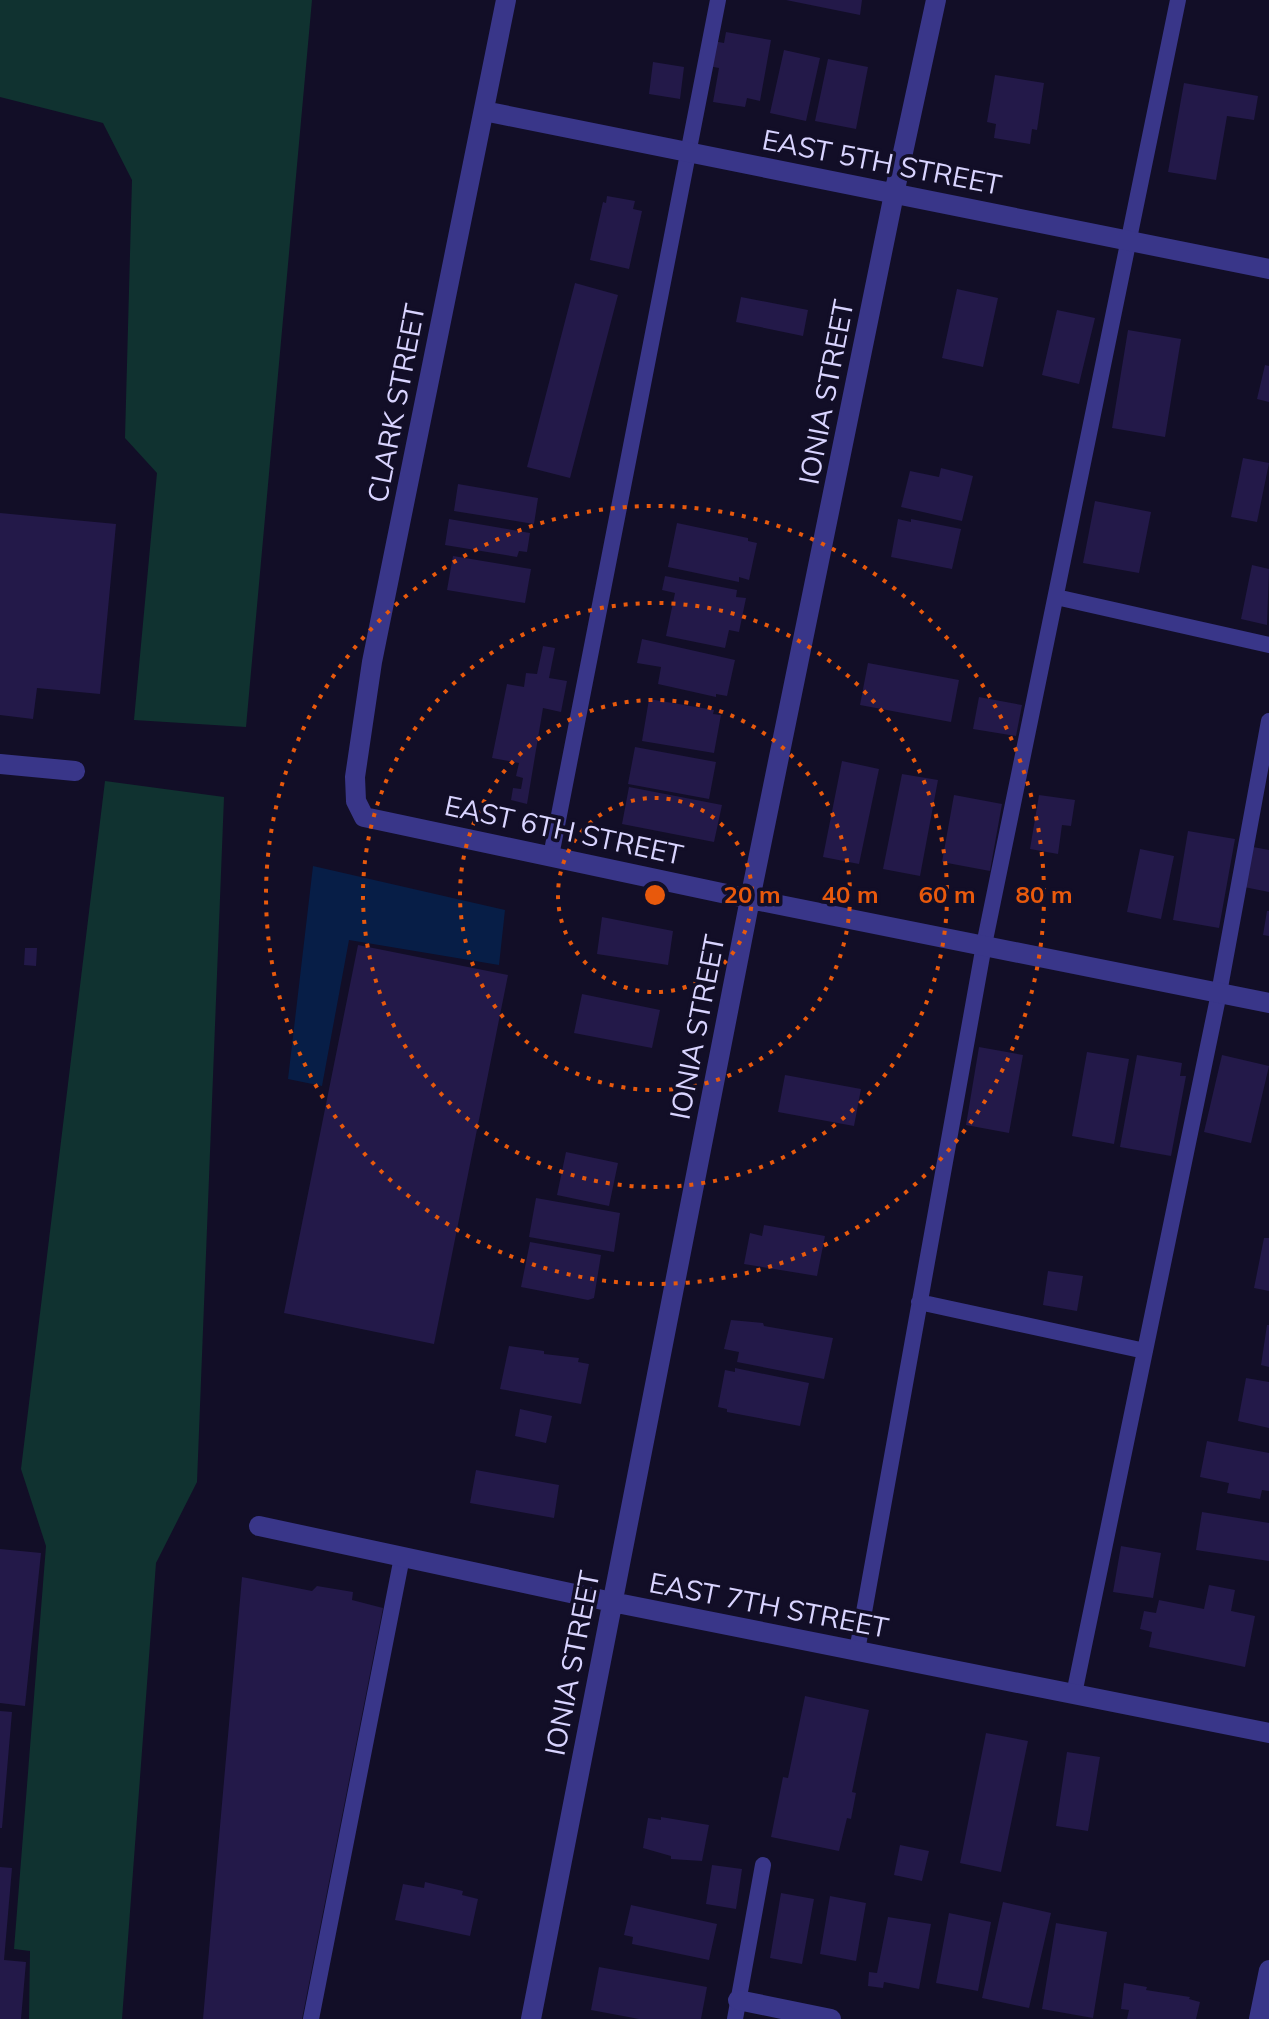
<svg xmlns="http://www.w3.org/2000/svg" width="1269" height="2019" font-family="Mulish,sans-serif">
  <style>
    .green { fill: #103230 }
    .water { fill: #071e47 }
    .building { fill: #231949 }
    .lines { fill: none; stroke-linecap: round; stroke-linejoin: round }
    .service { stroke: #393689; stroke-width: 16 }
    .minor { stroke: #393689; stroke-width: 20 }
    .ring { fill: none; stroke: #e8590c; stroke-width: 4; stroke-dasharray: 4 8 }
    .labels { text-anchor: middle; stroke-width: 7; stroke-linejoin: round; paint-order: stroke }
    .street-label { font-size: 28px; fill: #d9d4ff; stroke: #120e27 }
    .centre { fill: #e8590c; stroke: #120e27; stroke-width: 4 }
    .ring-label { font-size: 24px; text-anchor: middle; font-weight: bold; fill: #e8590c; stroke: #120e27; stroke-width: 7; stroke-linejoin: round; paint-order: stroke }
  </style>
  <rect width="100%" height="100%" fill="#120e27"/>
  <!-- green -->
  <path class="green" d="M 0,0 L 312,0 L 246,727 L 134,720 L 157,473 L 125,438 L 132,180 L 103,123 L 0,97 Z
    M 105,781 L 224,797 L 197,1482 L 156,1563 L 122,2019 L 29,2019 L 30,1951 L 14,1949 L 46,1546 L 21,1469 Z"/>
  <!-- water -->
  <path class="water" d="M 313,866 L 505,910 L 499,965 L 349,940 L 322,1086 L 288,1079 Z"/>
  <!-- building -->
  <path class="building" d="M 786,0 L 862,0 L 860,15 Z
    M 726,32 L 771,40 L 760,101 L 747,98 L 745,107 L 713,102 L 719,68 L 708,66 L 713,41 L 724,43 Z
    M 784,50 L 820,58 L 806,121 L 770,113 Z
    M 828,59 L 868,67 L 856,129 L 815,121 Z
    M 653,62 L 684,67 L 680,99 L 649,94 Z
    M 995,75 L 1044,83 L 1037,130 L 1032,129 L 1030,144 L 994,138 L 996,124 L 987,122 Z
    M 1184,83 L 1258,96 L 1254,120 L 1227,116 L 1216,180 L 1168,172 Z
    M 607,196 L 635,201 L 633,209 L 642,211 L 629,269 L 590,260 L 603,202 L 606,203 Z
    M 575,283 L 618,295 L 570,478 L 527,467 Z
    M 957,289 L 998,298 L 983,367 L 942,358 Z
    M 741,297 L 808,310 L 803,336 L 736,322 Z
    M 1057,310 L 1095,318 L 1079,384 L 1042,375 Z
    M 1128,330 L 1181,339 L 1165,437 L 1112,428 Z
    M 1265,365 L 1269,366 L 1269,402 L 1257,399 Z
    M 1243,458 L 1269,463 L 1257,522 L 1231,517 Z
    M 941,468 L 973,476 L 962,521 L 901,507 L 910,471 L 939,477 Z
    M 458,484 L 538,498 L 534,524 L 454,511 Z
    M 1095,501 L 1151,512 L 1139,573 L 1083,563 Z
    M 0,513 L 116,524 L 100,694 L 37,688 L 33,719 L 0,715 Z
    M 449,519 L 530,533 L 527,552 L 519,551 L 517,557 L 445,545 Z
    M 898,519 L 911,522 L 911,519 L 961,529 L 952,569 L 891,557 Z
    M 677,523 L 748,538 L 748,541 L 757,543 L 749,580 L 739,577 L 739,582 L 668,567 Z
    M 453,556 L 531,569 L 525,603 L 447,590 Z
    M 1252,565 L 1269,569 L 1267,625 L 1241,619 Z
    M 665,576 L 737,590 L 736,597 L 746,598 L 739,632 L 729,630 L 725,648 L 666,636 L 675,593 L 662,590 Z
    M 642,639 L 735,660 L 727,696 L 716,694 L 716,697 L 658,684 L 661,667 L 637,663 Z
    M 543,646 L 555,648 L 549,678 L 567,681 L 561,712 L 543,708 L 527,804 L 511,800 L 513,788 L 521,789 L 523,778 L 516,776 L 519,763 L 492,758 L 507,684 L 524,687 L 526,673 L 537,674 Z
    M 868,663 L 959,680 L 951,722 L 860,705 Z
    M 979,697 L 1022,705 L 1016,736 L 973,729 Z
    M 649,699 L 714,710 L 713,714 L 721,715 L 714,753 L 642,741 Z
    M 635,747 L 716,762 L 709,799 L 628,784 Z
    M 842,761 L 879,769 L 859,864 L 823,857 Z
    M 902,774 L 938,780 L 920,876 L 883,869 Z
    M 629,787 L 722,805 L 714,842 L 622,824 Z
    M 954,795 L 1002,804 L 990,871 L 942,862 Z
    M 1039,795 L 1075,800 L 1071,826 L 1062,825 L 1058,854 L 1030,849 Z
    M 1188,831 L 1235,839 L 1219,928 L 1173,920 Z
    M 1253,847 L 1269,850 L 1269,892 L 1244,887 Z
    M 1140,849 L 1174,856 L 1161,919 L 1127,912 Z
    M 1267,911 L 1269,911 L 1269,936 L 1263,935 Z
    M 602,917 L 673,931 L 668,965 L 597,954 Z
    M 358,945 L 508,975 L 434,1344 L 284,1313 Z
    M 25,948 L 37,948 L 36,966 L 24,965 Z
    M 582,994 L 660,1010 L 652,1048 L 574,1033 Z
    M 979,1047 L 1023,1055 L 1009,1133 L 966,1125 Z
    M 1087,1052 L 1129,1059 L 1114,1144 L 1072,1136 Z
    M 1137,1055 L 1182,1063 L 1180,1076 L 1186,1076 L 1171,1156 L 1120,1147 Z
    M 1222,1055 L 1269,1066 L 1251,1143 L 1204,1132 Z
    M 785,1075 L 861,1089 L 854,1126 L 778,1112 Z
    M 566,1152 L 618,1163 L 609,1206 L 557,1195 Z
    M 536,1198 L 620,1213 L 614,1252 L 529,1237 Z
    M 764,1225 L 825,1236 L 817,1276 L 744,1264 L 750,1233 L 762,1236 Z
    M 1264,1238 L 1269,1238 L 1269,1291 L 1254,1288 Z
    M 530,1242 L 601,1255 L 594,1298 L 588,1300 L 521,1287 Z
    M 1048,1271 L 1083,1276 L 1077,1311 L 1043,1305 Z
    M 731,1320 L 763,1323 L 764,1326 L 833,1338 L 824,1379 L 737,1362 L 739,1352 L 724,1349 Z
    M 1267,1325 L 1269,1325 L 1269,1367 L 1261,1365 Z
    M 509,1346 L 544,1351 L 544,1354 L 579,1358 L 578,1362 L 589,1364 L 581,1404 L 500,1389 Z
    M 735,1368 L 809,1383 L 800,1426 L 727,1412 L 727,1409 L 718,1407 L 725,1370 L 735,1372 Z
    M 1246,1378 L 1269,1382 L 1269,1428 L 1238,1421 Z
    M 520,1409 L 552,1416 L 546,1443 L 515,1436 Z
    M 1207,1441 L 1269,1453 L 1269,1491 L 1262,1490 L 1260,1499 L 1227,1493 L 1229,1483 L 1200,1477 Z
    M 476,1470 L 559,1485 L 554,1518 L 470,1503 Z
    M 1202,1512 L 1269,1523 L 1269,1561 L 1196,1550 Z
    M 1121,1546 L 1161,1553 L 1153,1598 L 1113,1592 Z
    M 0,1549 L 41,1553 L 25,1706 L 0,1703 Z
    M 242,1577 L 312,1591 L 317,1586 L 353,1592 L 352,1600 L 383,1608 L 302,2019 L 203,2019 Z
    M 1209,1585 L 1235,1590 L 1231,1611 L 1255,1616 L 1245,1667 L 1149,1647 L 1152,1632 L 1140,1629 L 1144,1611 L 1156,1613 L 1159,1600 L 1204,1609 Z
    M 805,1696 L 869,1710 L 852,1792 L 856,1793 L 851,1819 L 847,1818 L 839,1851 L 771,1837 L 783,1777 L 788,1778 Z
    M 0,1711 L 12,1712 L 2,1828 L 0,1828 Z
    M 986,1733 L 1028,1741 L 1001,1872 L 960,1863 Z
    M 1067,1752 L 1100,1757 L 1088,1831 L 1056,1826 Z
    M 661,1817 L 709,1825 L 702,1861 L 671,1859 L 671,1856 L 643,1848 L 648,1818 L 661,1820 Z
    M 900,1845 L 929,1851 L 922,1881 L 894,1875 Z
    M 712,1865 L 742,1869 L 736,1909 L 706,1904 Z
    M 0,1867 L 12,1868 L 4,1960 L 26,1962 L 21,2019 L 0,2019 Z
    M 425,1882 L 463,1891 L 462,1895 L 478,1899 L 470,1936 L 395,1920 L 403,1884 L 424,1888 Z
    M 781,1893 L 814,1899 L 802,1964 L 770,1958 Z
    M 830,1896 L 866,1903 L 856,1961 L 820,1954 Z
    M 1003,1902 L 1051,1913 L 1029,2008 L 982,1998 Z
    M 631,1905 L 717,1924 L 709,1960 L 632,1944 L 633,1937 L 624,1935 Z
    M 949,1913 L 991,1922 L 978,1991 L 936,1983 Z
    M 888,1917 L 931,1924 L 919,1989 L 884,1982 L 883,1988 L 868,1986 L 869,1972 L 877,1973 Z
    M 1056,1923 L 1107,1932 L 1093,2018 L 1042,2009 Z
    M 599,1967 L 707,1987 L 701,2019 L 639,2019 L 591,2010 Z
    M 1124,1983 L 1147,1987 L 1146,1990 L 1190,1997 L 1189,1999 L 1200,2002 L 1196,2019 L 1127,2019 L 1129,2010 L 1121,2009 Z"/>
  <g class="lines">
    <!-- service -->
    <path class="service" d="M 1056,597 L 1269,645
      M 551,856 L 718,0
      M 919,1302 L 1145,1351
      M 857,1651 L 984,945 L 1178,0
      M 1074,1694 L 1219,993 L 1269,721
      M 311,2019 L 402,1557
      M 735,2019 L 763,1865"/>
    <!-- minor -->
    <path class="minor" d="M 506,0 L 372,662 L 355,777 L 356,801 L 364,817 L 750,899 L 1269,1003
      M 484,111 L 1269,269
      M 0,764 L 75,771
      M 259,1526 L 612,1602 L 1269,1733
      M 738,2000 L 831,2019
      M 531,2019 L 750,899 L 894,194 L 936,0
      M 1259,2019 L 1269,1970"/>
  </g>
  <!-- distance rings -->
  <g class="ring">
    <circle cx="655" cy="895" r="97"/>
    <circle cx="655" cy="895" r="195"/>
    <circle cx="655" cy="895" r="292"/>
    <circle cx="655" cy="895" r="389"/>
  </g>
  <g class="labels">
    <!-- street labels -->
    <g class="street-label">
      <text transform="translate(882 162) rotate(11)" y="10">EAST 5TH STREET</text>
      <text transform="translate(826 392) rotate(-79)" y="10">IONIA STREET</text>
      <text transform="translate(396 403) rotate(-79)" y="10">CLARK STREET</text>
      <text transform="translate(564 830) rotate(12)" y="10">EAST 6TH STREET</text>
      <text transform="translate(697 1027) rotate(-79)" y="10">IONIA STREET</text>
      <text transform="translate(769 1605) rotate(11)" y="10">EAST 7TH STREET</text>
      <text transform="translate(572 1663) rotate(-79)" y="10">IONIA STREET</text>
    </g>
  </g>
  <circle cx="655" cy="895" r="12" class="centre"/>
  <g class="ring-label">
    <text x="752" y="903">20 m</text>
    <text x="850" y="903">40 m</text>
    <text x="947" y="903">60 m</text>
    <text x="1044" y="903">80 m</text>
  </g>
</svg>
